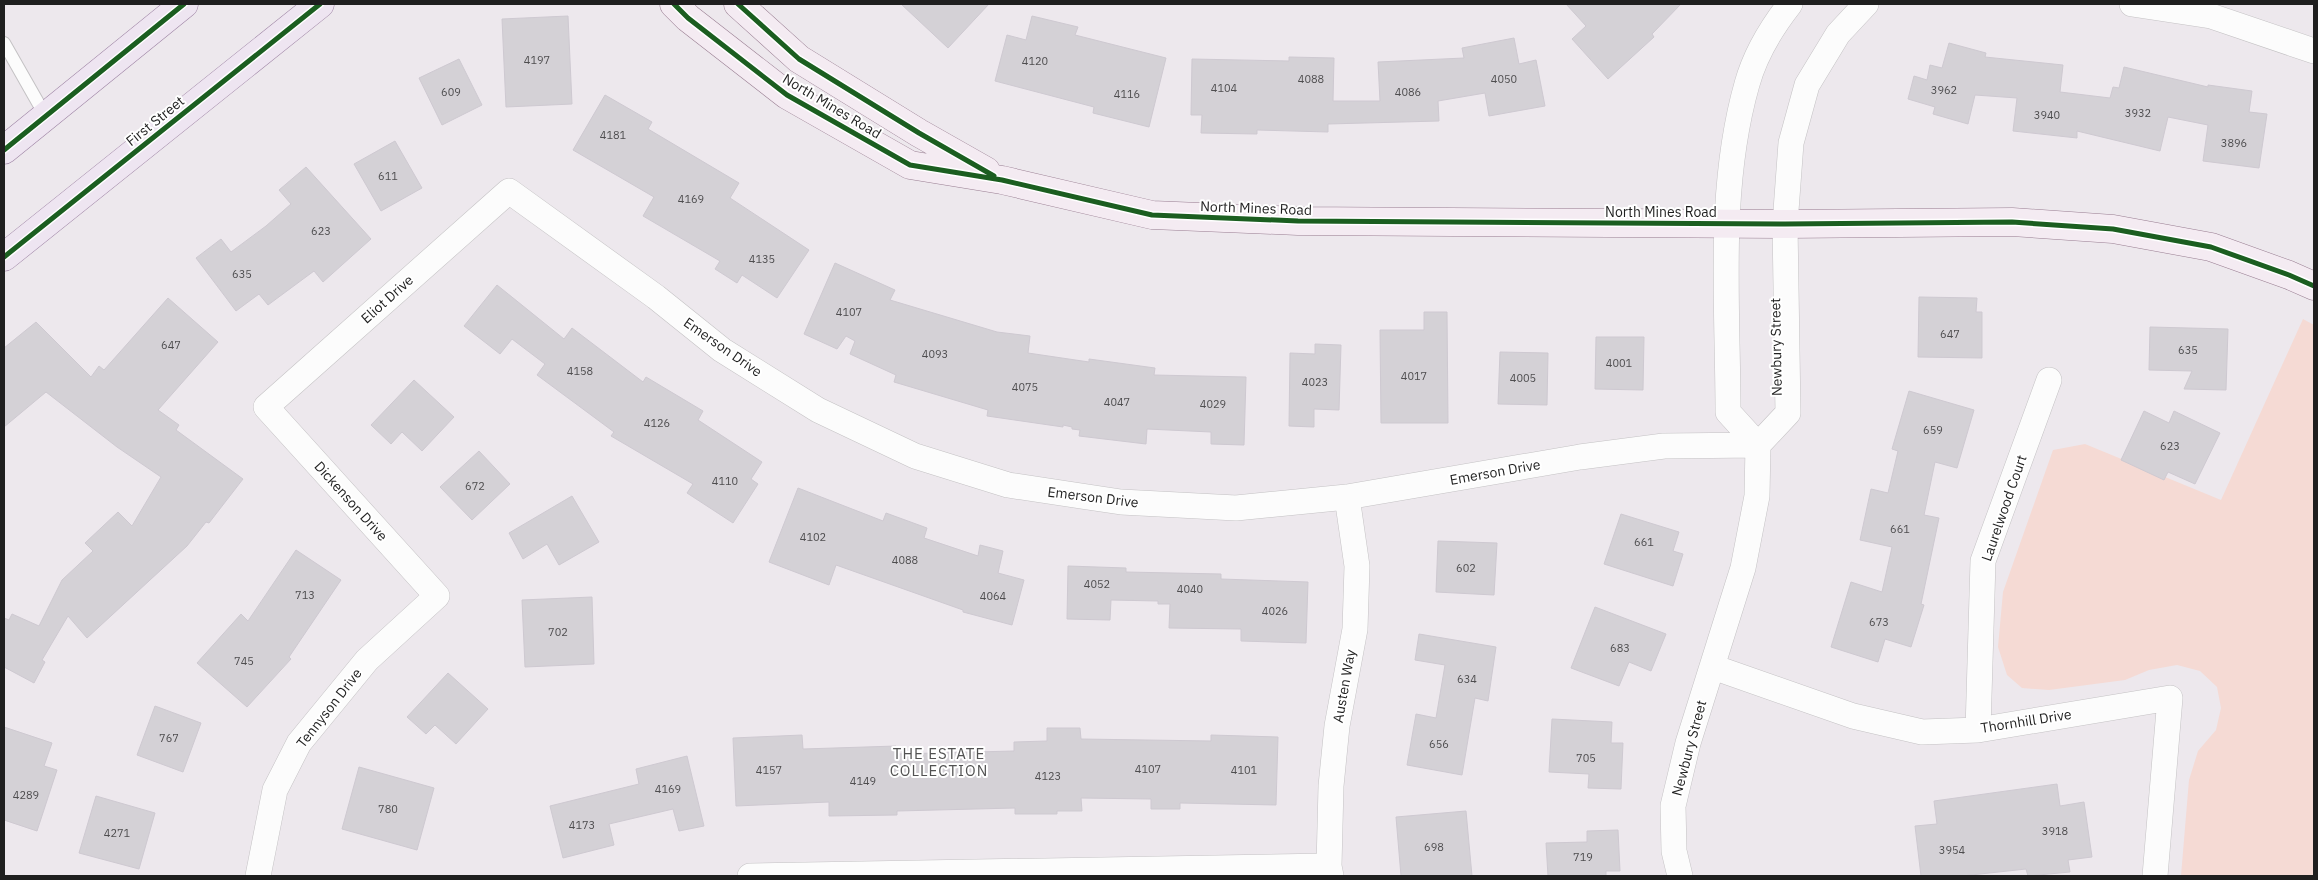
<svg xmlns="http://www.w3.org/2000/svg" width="2318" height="880" font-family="'IBM Plex Sans',sans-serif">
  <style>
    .park { fill: #f5dad4 }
    .building { fill: #d4d1d6; stroke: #cec9d1 }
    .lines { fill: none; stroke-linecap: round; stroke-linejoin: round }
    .lane-casing { stroke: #c4c2c4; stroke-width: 14 }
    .street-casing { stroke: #c4c2c4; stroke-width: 26 }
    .secondary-casing { stroke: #997e92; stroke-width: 29 }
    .primary-casing { stroke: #9e84a4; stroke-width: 29 }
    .lane { stroke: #fcfcfc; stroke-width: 12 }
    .street { stroke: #fcfcfc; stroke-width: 25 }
    .secondary { stroke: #f4ebf2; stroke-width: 28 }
    .primary { stroke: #eee5f1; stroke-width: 28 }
    .cycleway-casing { stroke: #fff; stroke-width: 8 }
    .cycleway { stroke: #1b5e20; stroke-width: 5 }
    .labels { text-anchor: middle; stroke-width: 4; stroke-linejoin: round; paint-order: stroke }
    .number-label { font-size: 11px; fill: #4e4d4f }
    .street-label { font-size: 14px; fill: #1f1f1f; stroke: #fff }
    .neighbourhood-label { font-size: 15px; letter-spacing: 1px; fill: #525252; stroke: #fff }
  </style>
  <rect width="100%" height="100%" fill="#ede8ed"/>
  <!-- park -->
  <path class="park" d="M 2303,319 L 2314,325 L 2314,876 L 2181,876 L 2189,780 L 2198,751 L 2216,730 L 2221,708 L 2217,687 L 2200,671 L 2177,665 L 2149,670 L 2125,680 L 2049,690 L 2022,688 L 2007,675 L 1998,647 L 2003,592 L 2053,450 L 2085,444 L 2221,500 Z"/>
  <!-- building -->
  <path class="building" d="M 901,4 L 989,4 L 948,48 Z
    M 1566,4 L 1681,4 L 1652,34 L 1654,37 L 1608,79 L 1572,39 L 1586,26 Z
    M 568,16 L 572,104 L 506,107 L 502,19 Z
    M 1032,16 L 1078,27 L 1075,35 L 1166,58 L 1149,127 L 1093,113 L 1094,107 L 995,81 L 1007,35 L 1026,40 Z
    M 1514,38 L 1519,64 L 1536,60 L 1545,106 L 1489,116 L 1485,93 L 1438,101 L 1439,121 L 1328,124 L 1328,132 L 1257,130 L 1257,134 L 1201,133 L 1202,115 L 1191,115 L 1192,59 L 1289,61 L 1289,57 L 1334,58 L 1333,101 L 1380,101 L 1378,62 L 1464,58 L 1462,48 Z
    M 1949,43 L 1986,53 L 1985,57 L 2063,65 L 2060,92 L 2110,98 L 2113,87 L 2119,88 L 2124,67 L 2208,87 L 2208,85 L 2252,91 L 2249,112 L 2267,114 L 2259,168 L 2203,161 L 2208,125 L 2168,117 L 2160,151 L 2077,131 L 2077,138 L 2013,131 L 2017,98 L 1975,95 L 1968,124 L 1933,114 L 1935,107 L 1908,99 L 1914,76 L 1927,80 L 1930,65 L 1942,68 Z
    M 459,59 L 482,105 L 442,125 L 419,78 Z
    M 605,95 L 652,122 L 648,129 L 739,183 L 730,198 L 809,250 L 777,298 L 742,275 L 737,283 L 715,269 L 720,261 L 643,216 L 654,197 L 573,150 Z
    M 395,141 L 422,188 L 381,211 L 354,164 Z
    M 306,167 L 371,239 L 323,282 L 314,271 L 268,305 L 259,294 L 236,311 L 196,258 L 221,239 L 231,252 L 266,226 L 291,204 L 279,190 Z
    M 835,263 L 895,290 L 890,300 L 997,332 L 1030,336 L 1028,353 L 1089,362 L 1089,359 L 1155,368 L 1154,375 L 1246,377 L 1244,445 L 1211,444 L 1211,432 L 1147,429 L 1146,444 L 1079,436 L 1080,430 L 1072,429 L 1072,427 L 1063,425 L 1063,427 L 987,416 L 988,410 L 894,382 L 896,375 L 850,354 L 855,341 L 846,336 L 837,349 L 804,334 Z
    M 497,285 L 564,339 L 572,328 L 643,382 L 646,377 L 703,411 L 698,420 L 762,462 L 751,479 L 758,484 L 733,523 L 687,493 L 693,484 L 611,436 L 614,432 L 537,375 L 545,364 L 512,339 L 500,354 L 464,326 Z
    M 1919,297 L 1977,298 L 1976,312 L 1982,312 L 1982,358 L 1918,357 Z
    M 168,298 L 218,342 L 158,410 L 179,425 L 176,430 L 243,479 L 209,523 L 206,522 L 187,546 L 87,638 L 68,616 L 42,660 L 45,662 L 34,683 L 4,667 L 4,618 L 9,620 L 12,614 L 39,626 L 62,580 L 93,551 L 85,543 L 118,512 L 132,526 L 161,477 L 117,447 L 46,392 L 4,427 L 4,348 L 36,322 L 91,377 L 99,366 L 104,370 Z
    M 1424,312 L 1447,312 L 1448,423 L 1381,423 L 1380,330 L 1424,330 Z
    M 2150,327 L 2228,329 L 2226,390 L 2184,389 L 2192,371 L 2149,370 Z
    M 1596,337 L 1644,337 L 1643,390 L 1595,389 Z
    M 1315,344 L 1341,345 L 1339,410 L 1314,409 L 1314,427 L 1289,426 L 1290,353 L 1315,354 Z
    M 1500,352 L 1548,353 L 1547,405 L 1498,404 Z
    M 414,380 L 454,417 L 422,451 L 402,432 L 391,444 L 371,425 Z
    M 1909,391 L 1974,410 L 1957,468 L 1935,462 L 1924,515 L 1939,518 L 1921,604 L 1924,605 L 1911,647 L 1885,639 L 1878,662 L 1831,647 L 1851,582 L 1882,592 L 1892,547 L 1860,540 L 1871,489 L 1888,493 L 1898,451 L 1892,449 Z
    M 2144,411 L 2169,423 L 2174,411 L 2220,433 L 2195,484 L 2168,472 L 2164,480 L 2121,460 Z
    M 479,451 L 510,484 L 472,520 L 440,487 Z
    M 798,488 L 883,521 L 886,513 L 927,528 L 924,538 L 978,556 L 980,545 L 1003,551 L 998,573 L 1024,580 L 1012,625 L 963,612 L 963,610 L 836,565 L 829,585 L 769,562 Z
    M 572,496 L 599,542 L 559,565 L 547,544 L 523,559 L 509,533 Z
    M 1621,514 L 1679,532 L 1673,551 L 1683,554 L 1673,586 L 1604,564 Z
    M 1438,541 L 1497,543 L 1494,595 L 1436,592 Z
    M 296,550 L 341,580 L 289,657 L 291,659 L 247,707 L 197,663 L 241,614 L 248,621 Z
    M 1068,566 L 1126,568 L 1126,572 L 1221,574 L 1221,579 L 1308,582 L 1306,643 L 1241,641 L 1241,629 L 1169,628 L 1170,604 L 1158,604 L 1158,601 L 1111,600 L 1110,620 L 1067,619 Z
    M 592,597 L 594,664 L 525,667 L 522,600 Z
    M 1595,607 L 1666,634 L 1651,671 L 1629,662 L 1619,686 L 1571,668 Z
    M 1419,634 L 1496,647 L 1488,701 L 1475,698 L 1462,775 L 1407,765 L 1416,714 L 1436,718 L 1445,665 L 1415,660 Z
    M 448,673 L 488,709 L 456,744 L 435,725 L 426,734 L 407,717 Z
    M 155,706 L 201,723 L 183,772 L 137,755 Z
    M 1552,719 L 1612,722 L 1611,743 L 1623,743 L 1621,789 L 1588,788 L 1589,774 L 1549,772 Z
    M 4,727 L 52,743 L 44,766 L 57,770 L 37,831 L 4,820 Z
    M 1047,728 L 1080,728 L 1081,739 L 1211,741 L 1211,735 L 1278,737 L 1276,805 L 1180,803 L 1180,809 L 1151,809 L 1151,799 L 1081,798 L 1082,811 L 1057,811 L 1057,814 L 1015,814 L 1015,808 L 897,811 L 897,815 L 829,816 L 829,802 L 736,806 L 733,738 L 802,735 L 803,749 L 896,746 L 896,754 L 1014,751 L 1014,742 L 1047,741 Z
    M 687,756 L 704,826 L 679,831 L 673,809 L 609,824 L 614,845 L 563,858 L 550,806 L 639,784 L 636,769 Z
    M 359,767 L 434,788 L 417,850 L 342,829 Z
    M 2057,784 L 2060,806 L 2084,802 L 2092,857 L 2068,860 L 2070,872 L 2028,876 L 2026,869 L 1962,876 L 1921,876 L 1915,826 L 1937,824 L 1934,801 Z
    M 96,796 L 155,813 L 139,869 L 79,853 Z
    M 1466,811 L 1472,876 L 1401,876 L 1396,817 Z
    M 1618,830 L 1620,871 L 1606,871 L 1606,876 L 1548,876 L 1546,843 L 1587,842 L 1587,831 Z"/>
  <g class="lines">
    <defs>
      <path id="lane" d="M 4,43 L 45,115"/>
      <path id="street" d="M 2132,4 L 2211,16 L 2314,51
        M 1758,445 L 1728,412 C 1728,304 1717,189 1747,84 C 1755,55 1772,27 1790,4
        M 1713,667 L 1853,716 L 1922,732 L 1978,730 L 2170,698 L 2155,876
        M 1978,730 L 1983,561 L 2049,380
        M 258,876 L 275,790 L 299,743 L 367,660 L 437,596 L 266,407 L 509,191 L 656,297 L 722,350 L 818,410 L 915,456 L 1008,485 L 1121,502 L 1236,508 L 1347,497 L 1580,457 L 1664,446 L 1758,445
        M 750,876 L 1329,866
        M 1331,876 L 1329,866 L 1331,786 L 1337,726 L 1355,629 L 1357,566 L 1347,497
        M 1680,876 L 1674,851 L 1673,806 L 1688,743 L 1743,568 L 1757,496 L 1758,445 L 1788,413 L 1785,224 L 1791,143 L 1807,85 L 1838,34 L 1866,4"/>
      <path id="secondary" d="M 674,4 L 688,18 L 787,95 L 910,165 L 1002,180 L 1152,215 L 1298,221 L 1785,224 L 2012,222 L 2113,229 L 2211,247 L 2289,275 L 2314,286
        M 738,4 L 799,59 L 919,133 L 986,171"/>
      <path id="primary" d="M 4,150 L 184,4
        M 4,257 L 320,4"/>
    </defs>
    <!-- lane casing -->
    <use href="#lane" class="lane-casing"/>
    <!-- street casing -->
    <use href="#street" class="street-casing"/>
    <!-- secondary casing -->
    <use href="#secondary" class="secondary-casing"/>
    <!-- primary casing -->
    <use href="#primary" class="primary-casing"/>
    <!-- lane -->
    <use href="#lane" class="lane"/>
    <!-- street -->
    <use href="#street" class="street"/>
    <!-- secondary -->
    <use href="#secondary" class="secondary"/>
    <!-- primary -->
    <use href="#primary" class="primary"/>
    <defs>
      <path id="cycleway" d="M 674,4 L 688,18 L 787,95 L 910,165 L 1002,180 L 1152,215 L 1298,221 L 1785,224 L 2012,222 L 2113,229 L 2211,247 L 2289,275 L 2314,286
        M 738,4 L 799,59 L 919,133 L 994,176
        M 4,150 L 184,4
        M 4,257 L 320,4"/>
    </defs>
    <!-- cycleway casing -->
    <use href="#cycleway" class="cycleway-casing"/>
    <!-- cycleway -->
    <use href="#cycleway" class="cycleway"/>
  </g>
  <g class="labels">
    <!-- number labels -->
    <g class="number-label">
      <text x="537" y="64">4197</text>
      <text x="1035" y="65">4120</text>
      <text x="1311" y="83">4088</text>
      <text x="1504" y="83">4050</text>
      <text x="1224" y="92">4104</text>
      <text x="1944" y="94">3962</text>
      <text x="451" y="96">609</text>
      <text x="1408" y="96">4086</text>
      <text x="1127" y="98">4116</text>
      <text x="2138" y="117">3932</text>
      <text x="2047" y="119">3940</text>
      <text x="613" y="139">4181</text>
      <text x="2234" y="147">3896</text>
      <text x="388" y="180">611</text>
      <text x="691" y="203">4169</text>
      <text x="321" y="235">623</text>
      <text x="762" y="263">4135</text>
      <text x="242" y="278">635</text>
      <text x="849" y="316">4107</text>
      <text x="1950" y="338">647</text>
      <text x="171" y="349">647</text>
      <text x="2188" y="354">635</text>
      <text x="935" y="358">4093</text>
      <text x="1619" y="367">4001</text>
      <text x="580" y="375">4158</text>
      <text x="1414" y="380">4017</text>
      <text x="1523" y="382">4005</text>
      <text x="1315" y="386">4023</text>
      <text x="1025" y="391">4075</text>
      <text x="1117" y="406">4047</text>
      <text x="1213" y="408">4029</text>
      <text x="657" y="427">4126</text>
      <text x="1933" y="434">659</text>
      <text x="2170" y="450">623</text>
      <text x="725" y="485">4110</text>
      <text x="475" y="490">672</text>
      <text x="1900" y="533">661</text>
      <text x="813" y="541">4102</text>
      <text x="1644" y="546">661</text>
      <text x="905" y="564">4088</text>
      <text x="1466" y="572">602</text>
      <text x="1097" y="588">4052</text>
      <text x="1190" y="593">4040</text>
      <text x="305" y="599">713</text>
      <text x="993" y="600">4064</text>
      <text x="1275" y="615">4026</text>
      <text x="1879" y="626">673</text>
      <text x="558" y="636">702</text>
      <text x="1620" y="652">683</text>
      <text x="244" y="665">745</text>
      <text x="1467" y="683">634</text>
      <text x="169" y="742">767</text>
      <text x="1439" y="748">656</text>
      <text x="1586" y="762">705</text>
      <text x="1148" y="773">4107</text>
      <text x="769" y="774">4157</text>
      <text x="1244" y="774">4101</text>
      <text x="1048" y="780">4123</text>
      <text x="863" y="785">4149</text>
      <text x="668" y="793">4169</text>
      <text x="26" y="799">4289</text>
      <text x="388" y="813">780</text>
      <text x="582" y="829">4173</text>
      <text x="2055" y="835">3918</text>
      <text x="117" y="837">4271</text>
      <text x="1434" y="851">698</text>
      <text x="1952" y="854">3954</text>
      <text x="1583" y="861">719</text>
    </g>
    <!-- street labels -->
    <g class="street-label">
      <text transform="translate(832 106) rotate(31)" y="5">North Mines Road</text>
      <text transform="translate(155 121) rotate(-39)" y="5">First Street</text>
      <text transform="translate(1256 208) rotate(2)" y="5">North Mines Road</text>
      <text x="1661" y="217">North Mines Road</text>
      <text transform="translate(387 299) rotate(-42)" y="5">Eliot Drive</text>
      <text transform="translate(723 347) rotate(35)" y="5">Emerson Drive</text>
      <text transform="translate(1776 347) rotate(-91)" y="5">Newbury Street</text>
      <text transform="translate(1495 472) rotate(-10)" y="5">Emerson Drive</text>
      <text transform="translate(1093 497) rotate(7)" y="5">Emerson Drive</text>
      <text transform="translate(351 501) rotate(48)" y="5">Dickenson Drive</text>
      <text transform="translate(2004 508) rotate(-71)" y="5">Laurelwood Court</text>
      <text transform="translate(1344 686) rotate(-80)" y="5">Austen Way</text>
      <text transform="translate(329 708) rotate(-52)" y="5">Tennyson Drive</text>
      <text transform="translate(2026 721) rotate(-9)" y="5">Thornhill Drive</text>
      <text transform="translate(1689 748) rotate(-75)" y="5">Newbury Street</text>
    </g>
    <!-- neighbourhood labels -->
    <g class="neighbourhood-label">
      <text x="939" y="759">THE ESTATE<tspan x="939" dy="17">COLLECTION</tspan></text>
    </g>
  </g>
  <!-- border -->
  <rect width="2318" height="880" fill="none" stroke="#1f1f1f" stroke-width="10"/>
</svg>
